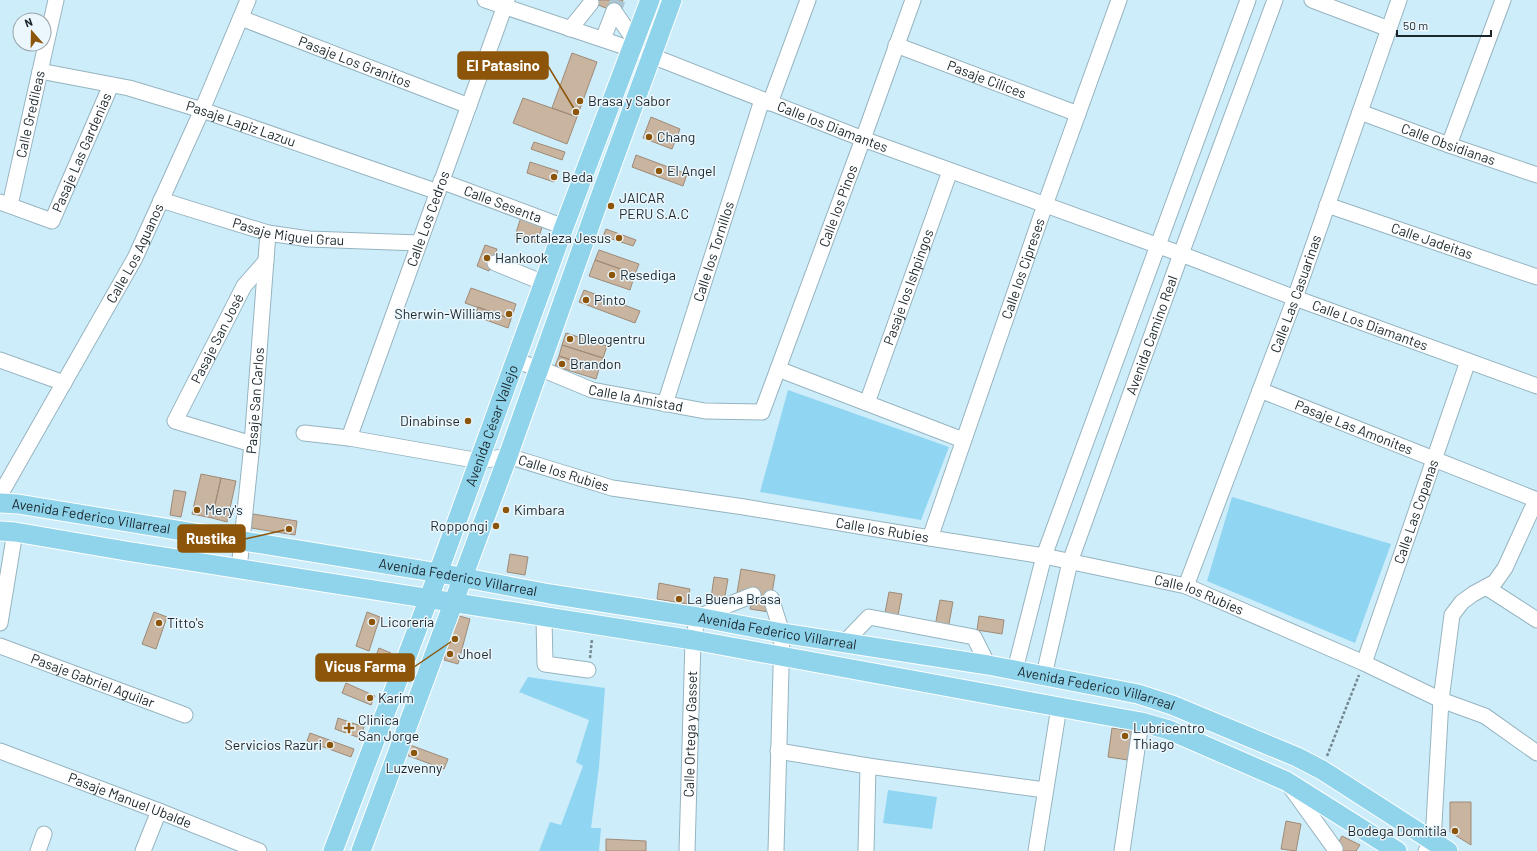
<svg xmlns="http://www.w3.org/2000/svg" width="1537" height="851" font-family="Barlow,sans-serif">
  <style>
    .green { fill: #90d5f1 }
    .building { fill: #c9b4a0; stroke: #9e8a77 }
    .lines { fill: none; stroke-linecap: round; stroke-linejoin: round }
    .minor-tunnel { stroke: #aac5d1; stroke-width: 15; stroke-dasharray: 15 8; stroke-linecap: butt }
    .minor-casing { stroke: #96b4c0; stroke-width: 17 }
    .major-casing { stroke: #fff; stroke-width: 21 }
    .path { stroke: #738891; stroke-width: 2.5; stroke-dasharray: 3 2; stroke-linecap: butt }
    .minor { stroke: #fff; stroke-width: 15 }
    .major { stroke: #90d4ec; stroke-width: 19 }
    .poi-dot { fill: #8c5509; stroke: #ebf7fc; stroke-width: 1.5 }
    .labels { text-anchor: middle; stroke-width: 3; stroke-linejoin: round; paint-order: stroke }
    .street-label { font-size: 14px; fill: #1b272c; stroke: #ebf7fc }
    .poi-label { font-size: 14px; fill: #1b272c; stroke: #ebf7fc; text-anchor: start }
    .leader { fill: none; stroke: #8c5509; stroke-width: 1.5 }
    .callout-dot { fill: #8c5509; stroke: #ebf7fc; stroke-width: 1.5 }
    .callout { fill: #8c5509; stroke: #8c5509; stroke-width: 1.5 }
    .callout-label { font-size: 15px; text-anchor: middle; font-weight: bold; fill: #fff }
  </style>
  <rect width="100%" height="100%" fill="#ceedfa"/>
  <!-- green -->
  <path class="green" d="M 788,390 L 949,447 L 921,520 L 760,492 Z
    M 1232,497 L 1391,544 L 1355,643 L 1207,581 Z
    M 528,677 L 605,688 L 599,767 L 591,828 L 601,828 L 599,851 L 539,851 L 550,822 L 561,825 L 583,766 L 576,762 L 589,720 L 519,692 Z
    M 888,790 L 937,797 L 932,829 L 883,823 Z"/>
  <!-- building -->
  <path class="building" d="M 586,0 L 623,0 L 618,13 Z
    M 572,53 L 597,62 L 577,117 L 552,108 Z
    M 523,98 L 577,117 L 567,144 L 513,123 Z
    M 651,117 L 680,129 L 672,149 L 643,138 Z
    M 534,142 L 565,152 L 562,160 L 531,149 Z
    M 636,155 L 687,174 L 683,186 L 632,167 Z
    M 530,162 L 558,171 L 554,182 L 527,173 Z
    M 521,217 L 543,224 L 537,243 L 515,236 Z
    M 606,229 L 636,240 L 633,246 L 603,236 Z
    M 485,245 L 497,249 L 489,271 L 477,266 Z
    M 599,250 L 639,264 L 635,274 L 595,260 Z
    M 595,260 L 635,274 L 630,290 L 589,276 Z
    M 471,288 L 516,304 L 511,319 L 465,303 Z
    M 584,290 L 640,311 L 635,323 L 579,302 Z
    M 478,307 L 511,319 L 508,328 L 475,316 Z
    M 566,333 L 607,346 L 603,358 L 562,345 Z
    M 562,345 L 603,358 L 599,369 L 559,356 Z
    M 559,356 L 599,369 L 596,379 L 555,366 Z
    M 201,474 L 221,478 L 212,518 L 192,514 Z
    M 221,478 L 236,481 L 227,522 L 212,518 Z
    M 174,490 L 186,492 L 181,517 L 170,515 Z
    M 253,514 L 297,521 L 295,535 L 251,528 Z
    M 510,554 L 528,557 L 525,575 L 507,572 Z
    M 741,569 L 775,575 L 769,612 L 750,609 L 753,595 L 737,593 Z
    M 714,577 L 728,579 L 723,607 L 710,605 Z
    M 659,583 L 690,589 L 687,604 L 657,599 Z
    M 889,592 L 902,594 L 897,621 L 884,618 Z
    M 940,600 L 953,602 L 948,629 L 935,626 Z
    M 154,612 L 167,617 L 156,649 L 142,644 Z
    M 367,612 L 380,617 L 369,651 L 356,646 Z
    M 456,615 L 470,619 L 458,664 L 444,660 Z
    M 979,616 L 1004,620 L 1002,634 L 977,630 Z
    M 379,648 L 391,653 L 387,663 L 375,658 Z
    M 346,683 L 375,696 L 371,705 L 342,693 Z
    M 338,718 L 364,727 L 360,738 L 335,729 Z
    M 1112,728 L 1132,731 L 1128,760 L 1108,757 Z
    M 310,733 L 354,749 L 351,757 L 307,741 Z
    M 410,745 L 448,759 L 444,769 L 406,755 Z
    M 1450,802 L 1471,802 L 1471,845 L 1450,832 Z
    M 1286,821 L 1301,824 L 1296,851 L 1281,849 Z
    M 1342,836 L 1360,845 L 1356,851 L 1334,851 Z
    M 606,839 L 646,841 L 646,851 L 606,851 Z"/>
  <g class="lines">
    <!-- minor-tunnel -->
    <path class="minor-tunnel" d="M 614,11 L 618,0"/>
    <defs>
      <g id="minor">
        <path id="s1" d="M 485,0 L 652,56 L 863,139 L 1181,254 L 1295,298 L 1537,386"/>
        <path d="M 1312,0 L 1389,29"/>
        <path d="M 614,11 L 635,41"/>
        <path id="s2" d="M 241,18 L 469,106"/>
        <path d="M 570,29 L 591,3"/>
        <path d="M 603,39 L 614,11"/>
        <path id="s3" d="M 896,45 L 1078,114"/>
        <path id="s4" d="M 40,71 L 129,88 L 202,110 L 438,192"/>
        <path d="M 770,103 L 808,0"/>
        <path id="s5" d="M 1360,112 L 1449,145 L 1537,175"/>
        <path d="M 1449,145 L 1503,0"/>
        <path id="s6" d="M 441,181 L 564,227"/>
        <path id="s7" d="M 161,200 L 268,233 L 309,239 L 419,243"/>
        <path id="s8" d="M 0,202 L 52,221 L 111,85"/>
        <path id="s9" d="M 10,205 L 56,0"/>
        <path id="s10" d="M 1327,205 L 1537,277"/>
        <path d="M 495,263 L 544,283"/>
        <path d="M 0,360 L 64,383"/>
        <path id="s11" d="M 515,361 L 539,368 L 592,390 L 705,411 L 762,412 L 863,139 L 913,0"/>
        <path d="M 778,369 L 963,440"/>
        <path id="s12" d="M 1260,390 L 1537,500"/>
        <path id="s13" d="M 867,403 L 950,171"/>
        <path id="s14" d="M 665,404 L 762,100"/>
        <path id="s15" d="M 304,433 L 349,438 L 480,461 L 508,456 L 612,488 L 744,507 L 930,538 L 1044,556 L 1186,586 L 1364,663 L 1441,700 L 1485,716 L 1537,753"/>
        <path id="s16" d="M 349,438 L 507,0"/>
        <path id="s17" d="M 252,444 L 175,421 L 244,286 L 266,261"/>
        <path id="s18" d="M 0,495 L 135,258 L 202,110 L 248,0"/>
        <path id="s19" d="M 930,538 L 1045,205 L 1119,0"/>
        <path id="s20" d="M 239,569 L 252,444 L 268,233"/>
        <path id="s21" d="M 1186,586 L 1295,298 L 1399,0"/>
        <path d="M 1486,587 L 1537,620"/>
        <path d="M 771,598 L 782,633 L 776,851"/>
        <path d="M 544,618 L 545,664 L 588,670"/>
        <path d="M 0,623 L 15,532"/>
        <path d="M 845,642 L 869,617 L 974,637 L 988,665"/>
        <path id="s22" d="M 0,646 L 185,715"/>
        <path id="s23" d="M 1364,663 L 1468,361"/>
        <path d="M 1015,670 L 1044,556 L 1248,0"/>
        <path id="s24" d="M 1044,675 L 1070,562 L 1181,254 L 1275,0"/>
        <path id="s25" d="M 0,751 L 159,811 L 259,851"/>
        <path d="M 778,751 L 868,766 L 1045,790"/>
        <path d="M 1289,785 L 1335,849"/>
        <path d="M 38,851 L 44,834"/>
        <path d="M 143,851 L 159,811"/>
        <path id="s26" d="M 687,851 L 693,640 L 698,617 L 753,595"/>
        <path d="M 866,851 L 868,766"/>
        <path d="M 1036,851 L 1059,707"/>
        <path d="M 1122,851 L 1141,722"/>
        <path d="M 1426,851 L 1433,841 L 1441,700 L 1452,615 L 1462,602 L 1473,594 L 1495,582 L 1505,568 L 1536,500"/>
      </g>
      <g id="major">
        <path id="s27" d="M 0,503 L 18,504 L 439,573 L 550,594 L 698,617 L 782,633 L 988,665 L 1138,694 L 1172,705 L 1297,757 L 1322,770 L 1448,851"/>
        <path d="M 0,531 L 15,532 L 126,551 L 693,640 L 1141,722 L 1169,730 L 1286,781 L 1397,851"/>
        <path id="s28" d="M 333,851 L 429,598 L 564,227 L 650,0"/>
        <path d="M 361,851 L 508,456 L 599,200 L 672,0"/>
      </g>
    </defs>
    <!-- minor casing -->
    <use href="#minor" class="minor-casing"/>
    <!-- major casing -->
    <use href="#major" class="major-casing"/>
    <!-- path -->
    <path class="path" d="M 590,658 L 592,639
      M 1327,756 L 1359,675"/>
    <!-- minor -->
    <use href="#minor" class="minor"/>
    <!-- major -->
    <use href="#major" class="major"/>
  </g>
  <!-- markers -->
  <g class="poi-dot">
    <circle cx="580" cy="101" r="4"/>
    <circle cx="649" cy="137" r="4"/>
    <circle cx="659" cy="171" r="4"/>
    <circle cx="554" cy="177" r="4"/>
    <circle cx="611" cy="206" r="4"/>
    <circle cx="619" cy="238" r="4"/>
    <circle cx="487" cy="258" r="4"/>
    <circle cx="612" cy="275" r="4"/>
    <circle cx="586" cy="300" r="4"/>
    <circle cx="509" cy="314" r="4"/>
    <circle cx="570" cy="339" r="4"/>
    <circle cx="562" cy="364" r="4"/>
    <circle cx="468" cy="421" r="4"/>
    <circle cx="197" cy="510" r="4"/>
    <circle cx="506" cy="510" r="4"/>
    <circle cx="496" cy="526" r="4"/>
    <circle cx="679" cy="599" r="4"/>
    <circle cx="372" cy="622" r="4"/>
    <circle cx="159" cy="623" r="4"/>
    <circle cx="450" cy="654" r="4"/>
    <circle cx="370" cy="698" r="4"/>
    <path d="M347 722h4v4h4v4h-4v4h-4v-4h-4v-4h4z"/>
    <circle cx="1125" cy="736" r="4"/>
    <circle cx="330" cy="745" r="4"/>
    <circle cx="414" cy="753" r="4"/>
    <circle cx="1455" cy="831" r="4"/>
  </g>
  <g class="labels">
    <!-- street labels -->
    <g class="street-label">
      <text dy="5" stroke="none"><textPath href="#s2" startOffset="122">Pasaje Los Granitos</textPath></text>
      <text dy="5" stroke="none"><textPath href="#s3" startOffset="97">Pasaje Cilices</textPath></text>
      <text dy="5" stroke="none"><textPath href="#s9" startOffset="93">Calle Gredileas</textPath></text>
      <text dy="5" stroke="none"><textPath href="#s4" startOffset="208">Pasaje Lapiz Lazuu</textPath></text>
      <text dy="5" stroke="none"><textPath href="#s1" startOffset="370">Calle los Diamantes</textPath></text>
      <text dy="5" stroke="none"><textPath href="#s5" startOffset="94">Calle Obsidianas</textPath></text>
      <text dy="5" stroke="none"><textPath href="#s8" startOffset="130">Pasaje Las Gardenias</textPath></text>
      <text dy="5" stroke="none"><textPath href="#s6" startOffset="66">Calle Sesenta</textPath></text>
      <text dy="5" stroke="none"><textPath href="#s11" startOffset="474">Calle los Pinos</textPath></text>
      <text dy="5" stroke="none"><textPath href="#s16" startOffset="233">Calle Los Cedros</textPath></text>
      <text dy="5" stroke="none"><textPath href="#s7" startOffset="132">Pasaje Miguel Grau</textPath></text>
      <text dy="5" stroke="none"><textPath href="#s10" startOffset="111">Calle Jadeitas</textPath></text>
      <text dy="5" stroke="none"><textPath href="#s14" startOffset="160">Calle los Tornillos</textPath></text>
      <text dy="5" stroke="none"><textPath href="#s18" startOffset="277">Calle Los Aguanos</textPath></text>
      <text dy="5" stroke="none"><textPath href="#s19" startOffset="285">Calle los Cipreses</textPath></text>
      <text dy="5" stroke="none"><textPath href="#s13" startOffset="123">Pasaje los Ishpingos</textPath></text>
      <text dy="5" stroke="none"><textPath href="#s21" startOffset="312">Calle Las Casuarinas</textPath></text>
      <text dy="5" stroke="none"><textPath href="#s1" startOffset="943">Calle Los Diamantes</textPath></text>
      <text dy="5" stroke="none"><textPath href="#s24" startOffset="357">Avenida Camino Real</textPath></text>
      <text dy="5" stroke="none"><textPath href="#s17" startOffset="173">Pasaje San José</textPath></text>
      <text dy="5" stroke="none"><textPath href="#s11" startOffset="127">Calle la Amistad</textPath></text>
      <text dy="5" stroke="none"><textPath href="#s20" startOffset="169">Pasaje San Carlos</textPath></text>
      <text dy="5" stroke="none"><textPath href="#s28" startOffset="454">Avenida César Vallejo</textPath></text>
      <text dy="5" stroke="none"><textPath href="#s12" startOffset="101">Pasaje Las Amonites</textPath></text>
      <text dy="5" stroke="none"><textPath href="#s15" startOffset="265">Calle los Rubies</textPath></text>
      <text dy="5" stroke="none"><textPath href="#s23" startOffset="160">Calle Las Copanas</textPath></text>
      <text dy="5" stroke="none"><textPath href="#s27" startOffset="92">Avenida Federico Villarreal</textPath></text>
      <text dy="5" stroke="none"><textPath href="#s15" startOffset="589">Calle los Rubies</textPath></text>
      <text dy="5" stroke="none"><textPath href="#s27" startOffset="464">Avenida Federico Villarreal</textPath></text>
      <text dy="5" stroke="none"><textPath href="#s15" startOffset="913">Calle los Rubies</textPath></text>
      <text dy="5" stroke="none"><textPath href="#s27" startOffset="788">Avenida Federico Villarreal</textPath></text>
      <text dy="5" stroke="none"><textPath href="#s22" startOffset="99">Pasaje Gabriel Aguilar</textPath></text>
      <text dy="5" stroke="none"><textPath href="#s27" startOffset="1112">Avenida Federico Villarreal</textPath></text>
      <text dy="5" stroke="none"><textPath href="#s26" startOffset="117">Calle Ortega y Gasset</textPath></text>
      <text dy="5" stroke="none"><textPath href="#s25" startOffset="139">Pasaje Manuel Ubalde</textPath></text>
    </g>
    <!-- poi labels -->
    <g class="poi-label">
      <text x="588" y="106">Brasa y Sabor</text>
      <text x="657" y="142">Chang</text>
      <text x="667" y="176">El Angel</text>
      <text x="562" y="182">Beda</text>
      <text x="619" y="203">JAICAR<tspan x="619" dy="16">PERU S.A.C</tspan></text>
      <text x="611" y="243" text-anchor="end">Fortaleza Jesus</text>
      <text x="495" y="263">Hankook</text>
      <text x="620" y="280">Resediga</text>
      <text x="594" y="305">Pinto</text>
      <text x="501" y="319" text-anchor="end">Sherwin-Williams</text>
      <text x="578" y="344">Dleogentru</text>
      <text x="570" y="369">Brandon</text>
      <text x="460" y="426" text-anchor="end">Dinabinse</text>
      <text x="205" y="515">Mery's</text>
      <text x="514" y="515">Kimbara</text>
      <text x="488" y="531" text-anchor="end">Roppongi</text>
      <text x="687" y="604">La Buena Brasa</text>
      <text x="380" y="627">Licorería</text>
      <text x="167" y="628">Titto's</text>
      <text x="458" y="659">Jhoel</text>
      <text x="378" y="703">Karim</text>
      <text x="358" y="725">Clinica<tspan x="358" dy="16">San Jorge</tspan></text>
      <text x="1133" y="733">Lubricentro<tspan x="1133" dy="16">Thiago</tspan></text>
      <text x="322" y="750" text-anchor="end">Servicios Razuri</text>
      <text x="414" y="773" text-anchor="middle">Luzvenny</text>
      <text x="1447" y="836" text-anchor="end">Bodega Domitila</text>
    </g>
  </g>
  <!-- callouts -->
  <path class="leader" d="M576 112L548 66M289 529L245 539M455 639L414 667"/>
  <g class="callout-dot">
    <circle cx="576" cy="112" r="4"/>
    <circle cx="289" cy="529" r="4"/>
    <circle cx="455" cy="639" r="4"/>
  </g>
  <g class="callout">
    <rect x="458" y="52" width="90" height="27" rx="4"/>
    <rect x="178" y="525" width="67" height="27" rx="4"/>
    <rect x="316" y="654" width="98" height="27" rx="4"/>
  </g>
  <g class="callout-label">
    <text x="503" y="71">El Patasino</text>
    <text x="211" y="544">Rustika</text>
    <text x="365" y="672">Vicus Farma</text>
  </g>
  <!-- north arrow -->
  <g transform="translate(32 32) rotate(340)"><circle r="19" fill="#ebf7fc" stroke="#98a4a9"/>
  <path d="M0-3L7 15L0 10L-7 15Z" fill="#8c5509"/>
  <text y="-6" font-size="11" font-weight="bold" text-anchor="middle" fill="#1b272c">N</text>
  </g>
  <!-- scale -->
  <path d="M1397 30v6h94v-6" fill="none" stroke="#1b272c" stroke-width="2"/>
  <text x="1403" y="30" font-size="12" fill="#1b272c" stroke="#ebf7fc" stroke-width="3" paint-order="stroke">50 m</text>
</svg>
